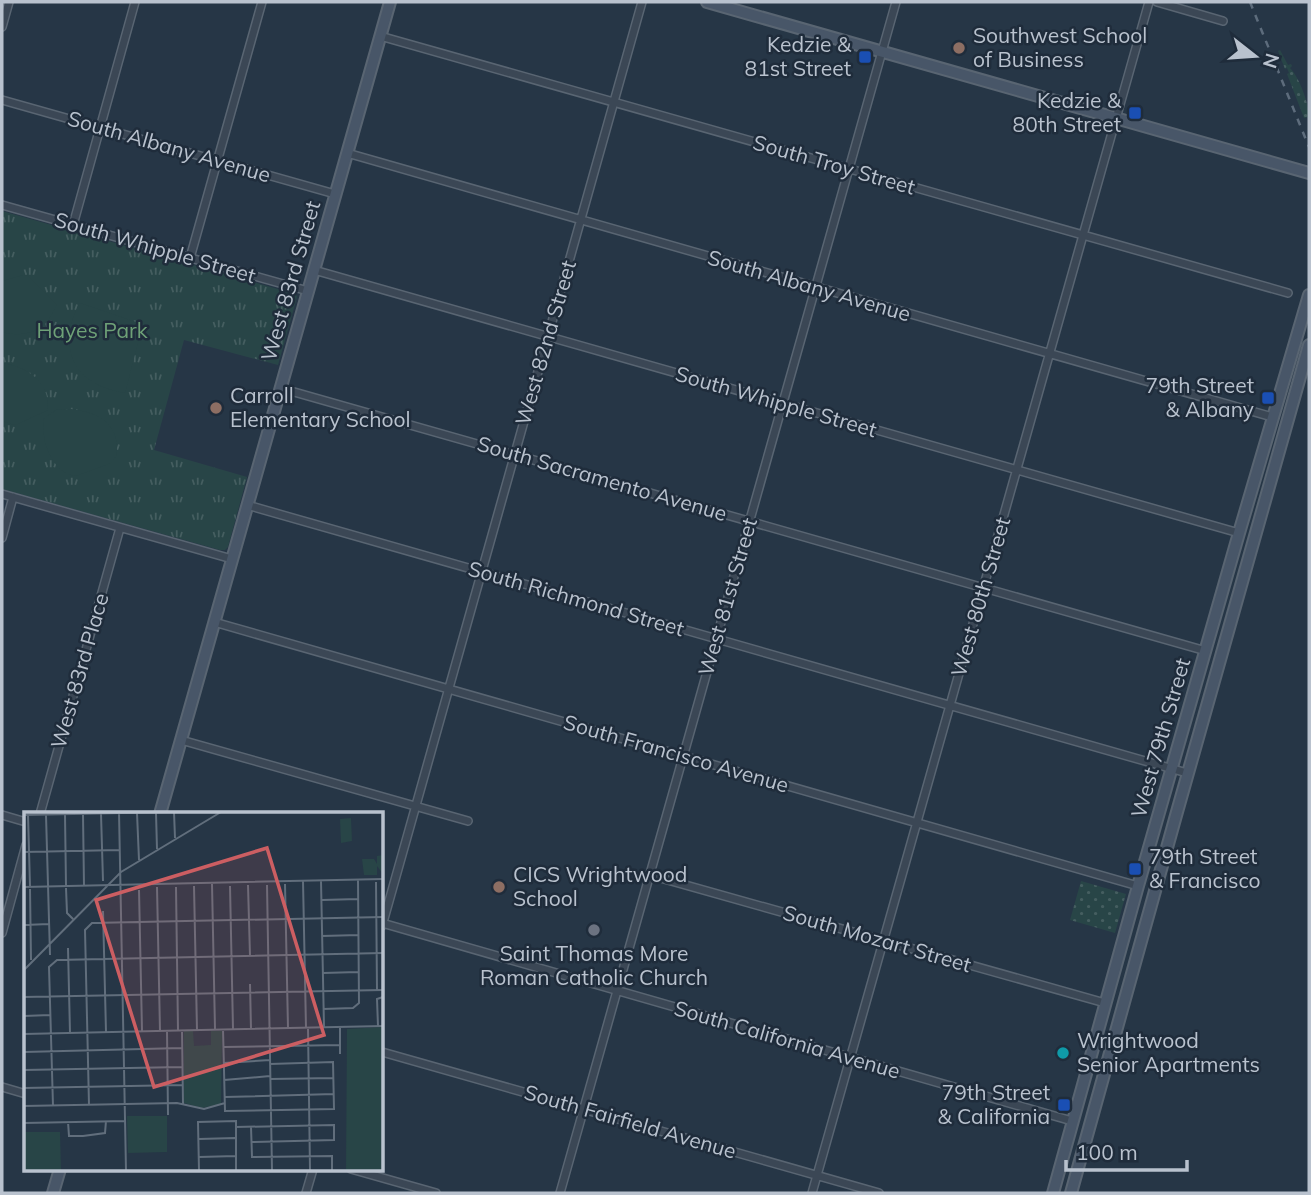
<svg xmlns="http://www.w3.org/2000/svg" width="1311" height="1195" font-family="Mulish,sans-serif">
  <style>
    .grass { fill: url(#grass-dots) }
    .park { fill: url(#park-tufts) }
    .pitch { fill: #284547 }
    .lines { fill: none; stroke-linecap: round; stroke-linejoin: round }
    .street-casing { stroke: #596572; stroke-width: 10 }
    .secondary-casing { stroke: #596572; stroke-width: 14 }
    .street { stroke: #3b4755; stroke-width: 7 }
    .secondary { stroke: #485668; stroke-width: 10 }
    .rail { stroke: #5d6c7c; stroke-width: 2.5; stroke-dasharray: 7 7; stroke-linecap: butt }
    .education-dot { fill: #8d6e63; stroke: #1f2c3b; stroke-width: 2.5 }
    .transit-dot { fill: #1a4fb4; stroke: #1f2c3b; stroke-width: 2.5 }
    .worship-dot { fill: #6b7280; stroke: #1f2c3b; stroke-width: 2.5 }
    .culture-dot { fill: #0f9aa8; stroke: #1f2c3b; stroke-width: 2.5 }
    .labels { text-anchor: middle; stroke-width: 5; stroke-linejoin: round; paint-order: stroke }
    .poi-label { font-size: 21px; fill: #b9c2ce; stroke: #1f2c3b; text-anchor: start }
    .street-label { font-size: 21px; fill: #b9c2ce; stroke: #1f2c3b }
    .park-label { font-size: 21px; fill: #6ea177; stroke: #1f2c3b }
    .inset-road { fill: none; stroke: #616e7c; stroke-width: 2 }
    .view { fill: #cc5e62; fill-opacity: 0.15; stroke: #cc5e62; stroke-width: 3.5 }
    .inset-edge { fill: none; stroke: #b9c2ce; stroke-width: 3.5 }
  </style>
  <defs>
    <pattern id="grass-dots" width="8" height="8" patternUnits="userSpaceOnUse" patternTransform="scale(1.75)"><rect width="8" height="8" fill="#284547"/><path d="M2 2h.1M6 6h.1" fill="none" stroke="#455e60" stroke-width="1.8" stroke-linecap="round"/></pattern>
    <pattern id="park-tufts" width="24" height="20" patternUnits="userSpaceOnUse" patternTransform="scale(1.75)"><rect width="24" height="20" fill="#284547"/><path d="M3 7l-1-3M5 7V3M7 7l1-3M15 17l-1-3M17 17v-4M19 17l1-3" fill="none" stroke="#455e60"/></pattern>
  </defs>
  <rect width="100%" height="100%" fill="#263646"/>
  <!-- grass -->
  <path class="grass" d="M 1280,50 L 1288,65 L 1291,64 L 1292,66 L 1290,68 C 1299,77 1309,103 1309,117 L 1304,118 L 1287,74 L 1289,73 L 1287,68 L 1285,69 L 1278,51 Z
    M 1081,881 L 1126,894 L 1115,933 L 1070,920 Z"/>
  <!-- park -->
  <path class="park" d="M 2,211 L 292,293 L 297,296 L 296,301 L 278,365 L 184,340 L 154,450 L 247,477 L 228,547 L 225,550 L 220,550 L 2,489 Z"/>
  <!-- pitch -->
  <path class="pitch" d="M 23,275 L 28,276 L 57,305 C 53,311 50,319 45,324 C 33,335 16,336 2,332 L 2,281 Z
    M 80,303 L 136,322 L 141,331 L 125,393 C 114,391 103,388 93,382 C 64,365 64,329 80,303 Z
    M 2,363 C 27,367 50,381 48,410 L 18,424 L 14,425 L 2,421 Z
    M 71,409 C 87,411 107,416 114,433 C 117,439 117,448 117,455 L 111,463 L 76,476 C 62,475 51,461 47,448 C 43,440 44,428 43,419 L 56,410 Z"/>
  <g class="lines">
    <defs>
      <path id="street" d="M 1157,2 L 1223,21
        M 2,27 L 9,2
        M 380,36 L 1288,293
        M 2,100 L 335,194
        M 347,153 L 1272,417
        M 2,205 L 308,291
        M 73,225 L 135,2
        M 190,258 L 262,2
        M 314,270 L 1239,533
        M 280,388 L 1206,651
        M 2,494 L 232,559
        M 247,505 L 1187,773
        M 2,538 L 13,497
        M 214,622 L 1138,886
        M 181,740 L 468,821
        M 40,814 L 120,528
        M 2,815 L 26,822
        M 650,875 L 1105,1003
        M 382,923 L 1072,1121
        M 382,926 L 642,2
        M 2,933 L 26,845
        M 382,1052 L 879,1193
        M 2,1087 L 26,1094
        M 351,1169 L 436,1193
        M 306,1193 L 313,1169
        M 560,1193 L 896,2
        M 812,1193 L 1149,2"/>
      <path id="secondary" d="M 707,2 L 1309,173
        M 160,814 L 390,2
        M 53,1193 L 60,1169
        M 1053,1193 L 1138,886 L 1239,533 L 1309,295
        M 1071,1193 L 1175,819 L 1309,345"/>
    </defs>
    <!-- street casing -->
    <use href="#street" class="street-casing"/>
    <!-- secondary casing -->
    <use href="#secondary" class="secondary-casing"/>
    <!-- street -->
    <use href="#street" class="street"/>
    <!-- secondary -->
    <use href="#secondary" class="secondary"/>
    <!-- rail -->
    <path class="rail" d="M 1250,2 L 1309,147"/>
  </g>
  <!-- markers -->
  <g class="education-dot">
    <circle cx="959" cy="48" r="7"/>
    <circle cx="216" cy="408" r="7"/>
    <circle cx="499" cy="887" r="7"/>
  </g>
  <g class="transit-dot">
    <rect x="858" y="50" width="14" height="14" rx="3.5"/>
    <rect x="1128" y="106" width="14" height="14" rx="3.5"/>
    <rect x="1261" y="391" width="14" height="14" rx="3.5"/>
    <rect x="1128" y="862" width="14" height="14" rx="3.5"/>
    <rect x="1057" y="1098" width="14" height="14" rx="3.5"/>
  </g>
  <circle class="worship-dot" cx="594" cy="930" r="7"/>
  <circle class="culture-dot" cx="1063" cy="1053" r="7"/>
  <g class="labels">
    <!-- poi labels -->
    <g class="poi-label">
      <text x="973" y="43">Southwest School<tspan x="973" dy="24">of Business</tspan></text>
      <text x="851" y="52" text-anchor="end">Kedzie &amp;<tspan x="851" dy="24">81st Street</tspan></text>
      <text x="1121" y="108" text-anchor="end">Kedzie &amp;<tspan x="1121" dy="24">80th Street</tspan></text>
      <text x="1254" y="393" text-anchor="end">79th Street<tspan x="1254" dy="24">&amp; Albany</tspan></text>
      <text x="230" y="403">Carroll<tspan x="230" dy="24">Elementary School</tspan></text>
      <text x="1149" y="864">79th Street<tspan x="1149" dy="24">&amp; Francisco</tspan></text>
      <text x="513" y="882">CICS Wrightwood<tspan x="513" dy="24">School</tspan></text>
      <text x="594" y="961" text-anchor="middle">Saint Thomas More<tspan x="594" dy="24">Roman Catholic Church</tspan></text>
      <text x="1077" y="1048">Wrightwood<tspan x="1077" dy="24">Senior Apartments</tspan></text>
      <text x="1050" y="1100" text-anchor="end">79th Street<tspan x="1050" dy="24">&amp; California</tspan></text>
    </g>
    <!-- street labels -->
    <g class="street-label">
      <text transform="translate(169 147) rotate(16)" y="7">South Albany Avenue</text>
      <text transform="translate(834 165) rotate(16)" y="7">South Troy Street</text>
      <text transform="translate(155 248) rotate(16)" y="7">South Whipple Street</text>
      <text transform="translate(291 281) rotate(-74)" y="7">West 83rd Street</text>
      <text transform="translate(809 286) rotate(16)" y="7">South Albany Avenue</text>
      <text transform="translate(546 343) rotate(-74)" y="7">West 82nd Street</text>
      <text transform="translate(776 402) rotate(16)" y="7">South Whipple Street</text>
      <text transform="translate(602 479) rotate(16)" y="7">South Sacramento Avenue</text>
      <text transform="translate(728 597) rotate(-74)" y="7">West 81st Street</text>
      <text transform="translate(981 597) rotate(-74)" y="7">West 80th Street</text>
      <text transform="translate(576 599) rotate(16)" y="7">South Richmond Street</text>
      <text transform="translate(80 671) rotate(-74)" y="7">West 83rd Place</text>
      <text transform="translate(1161 738) rotate(-74)" y="7">West 79th Street</text>
      <text transform="translate(676 754) rotate(16)" y="7">South Francisco Avenue</text>
      <text transform="translate(877 939) rotate(16)" y="7">South Mozart Street</text>
      <text transform="translate(787 1040) rotate(16)" y="7">South California Avenue</text>
      <text transform="translate(630 1122) rotate(16)" y="7">South Fairfield Avenue</text>
    </g>
    <!-- park labels -->
    <g class="park-label">
      <text x="92" y="338">Hayes Park</text>
    </g>
  </g>
  <!-- overview -->
  <g transform="translate(24 812)">
    <rect width="359" height="359" fill="#263646"/>
    <path d="M 359,215 L 359,358 L 322,358 L 323,217 ZM 103,304 L 143,304 L 143,340 L 104,341 Z" fill="#284547"/>
    <path d="M 0,320 L 36,320 L 37,358 L 0,358 Z" fill="#284547"/>
    <path d="M 160,219 L 169,219 L 170,234 L 187,233 L 187,219 L 198,219 L 197,292 L 178,296 L 160,291 Z" fill="#284547"/>
    <path d="M 327,6 L 328,29 L 317,31 L 316,7 ZM 359,43 L 359,62 L 353,54 L 353,63 L 340,63 L 338,47 L 350,47 L 353,52 L 353,44 Z" fill="#284547"/>
    <path class="inset-road" d="M 95,0 L 102,358M 150,0 L 151,26M 113,1 L 115,48M 132,1 L 133,37M 77,2 L 79,69M 0,3 L 148,0M 4,3 L 6,74M 22,3 L 26,143M 41,3 L 42,74M 59,3 L 60,74M 0,40 L 96,38M 279,69 L 282,216M 297,69 L 300,215M 352,70 L 353,178M 188,72 L 191,217M 261,72 L 264,216M 224,73 L 226,144M 243,73 L 248,358M 170,74 L 173,218M 206,74 L 209,217M 0,75 L 359,67M 133,75 L 136,219M 152,75 L 154,218M 42,76 L 43,101 L 49,107M 6,77 L 7,148M 115,78 L 118,219M 298,88 L 334,87M 79,99 L 82,220M 0,113 L 25,112M 298,124 L 335,123M 44,136 L 46,221M 0,158 L 97,60 L 197,0M 299,161 L 334,160M 226,172 L 227,217M 0,185 L 359,178M 299,197 L 329,196 L 335,191 L 334,68M 0,204 L 26,203M 354,214 L 353,187 L 359,185M 316,215 L 316,242M 284,216 L 286,358M 199,217 L 201,299 L 310,297 L 309,250 L 246,252M 158,218 L 159,292M 143,219 L 144,303M 0,222 L 359,214M 200,235 L 316,233M 0,240 L 158,236M 200,251 L 246,248M 0,258 L 158,255M 246,267 L 310,266M 200,268 L 246,264M 0,276 L 159,273M 201,285 L 310,282M 65,293 L 61,118 L 68,111 L 359,105M 0,294 L 153,291 L 180,297 L 201,291M 29,294 L 25,155 L 33,148 L 359,141M 44,310 L 45,324 L 59,324 L 81,321 L 82,309M 0,311 L 102,309M 212,315 L 310,313 L 310,328 L 227,330M 227,315 L 228,345 L 308,344 L 308,358M 175,327 L 211,326M 175,345 L 212,344M 175,358 L 174,310 L 212,309 L 212,358"/>
    <path class="view" d="M 243,36 L 300,223 L 130,275 L 72,88 Z"/>
    <rect width="359" height="359" class="inset-edge"/>
  </g>
  <!-- border -->
  <rect width="1311" height="1195" fill="none" stroke="#b9c2ce" stroke-width="7"/>
  <!-- north arrow -->
  <g transform="translate(1255 56) rotate(107)" stroke="#1f2c3b" stroke-width="5" paint-order="stroke">
  <path d="M0-5L12 26L0 18L-12 26Z" fill="#b9c2ce"/>
  <text y="-10" font-size="19" font-weight="bold" text-anchor="middle" fill="#b9c2ce">N</text>
  </g>
  <!-- scale -->
  <path d="M1066 1160v10h121v-10" fill="none" stroke="#b9c2ce" stroke-width="3.5"/>
  <text x="1076" y="1160" font-size="21" fill="#b9c2ce" stroke="#1f2c3b" stroke-width="5" paint-order="stroke">100 m</text>
</svg>
